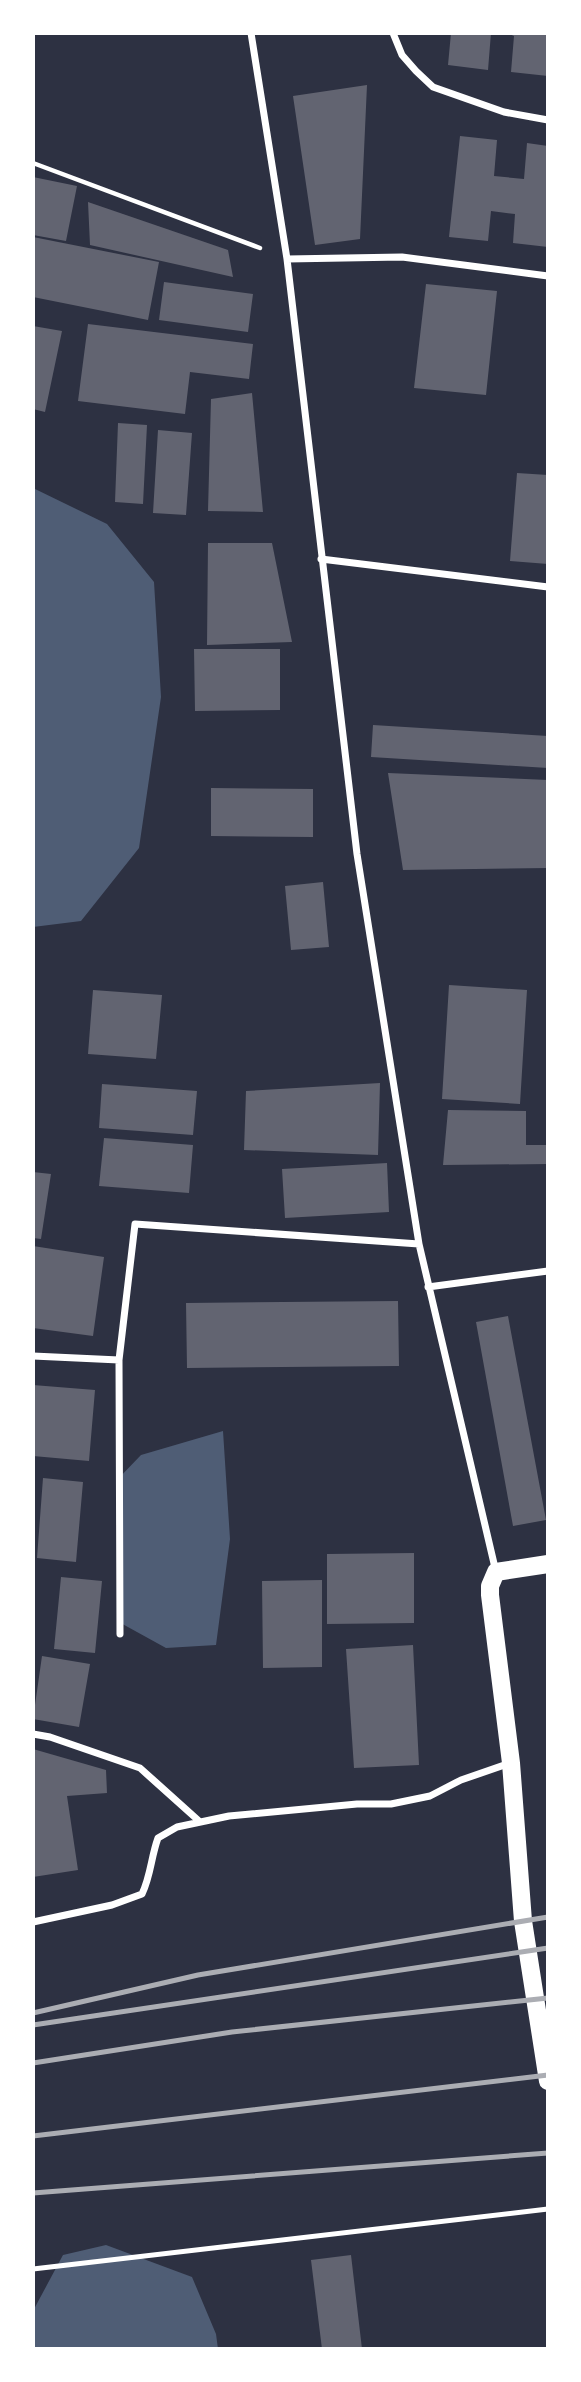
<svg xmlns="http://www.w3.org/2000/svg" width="581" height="2382" font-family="'Work Sans',sans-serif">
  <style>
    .water { fill: #4f5d75 }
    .building { fill: #626471 }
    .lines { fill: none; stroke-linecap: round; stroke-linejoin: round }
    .path { stroke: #fff; stroke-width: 4.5 }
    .service { stroke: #fff; stroke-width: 5 }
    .minor { stroke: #fff; stroke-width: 7 }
    .primary { stroke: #fff; stroke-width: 18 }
    .rail { stroke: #abadb3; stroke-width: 5 }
  </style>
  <rect width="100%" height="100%" fill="#2d3142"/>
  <!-- water -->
  <path class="water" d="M 33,488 L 107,524 L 154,582 L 161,697 L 139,848 L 81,921 L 33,927 Z
    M 223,1431 L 230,1539 L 216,1645 L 166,1648 L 117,1621 L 117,1480 L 141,1455 Z
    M 106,2245 L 192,2277 L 216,2334 L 218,2349 L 33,2349 L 33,2311 L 63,2255 Z"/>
  <!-- building -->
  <path class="building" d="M 451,33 L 491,33 L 488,70 L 448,65 Z
    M 507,33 L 548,33 L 548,76 L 511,72 L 514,36 Z
    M 367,85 L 360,239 L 315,245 L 293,96 Z
    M 460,136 L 497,140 L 494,176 L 524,179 L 527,143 L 548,146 L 548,247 L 513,243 L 515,214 L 491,211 L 488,241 L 449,237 Z
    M 33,177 L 77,186 L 66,241 L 33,235 Z
    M 88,202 L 228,250 L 233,277 L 90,245 Z
    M 33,237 L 159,262 L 148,320 L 33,297 Z
    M 164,282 L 253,294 L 248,332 L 159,320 Z
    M 426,284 L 497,291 L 486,395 L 414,388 Z
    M 88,324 L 253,344 L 249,379 L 190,372 L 185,414 L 78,401 Z
    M 33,326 L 62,331 L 45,412 L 33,409 Z
    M 252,393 L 263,512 L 208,511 L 211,399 Z
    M 118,423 L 147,425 L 143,504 L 115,502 Z
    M 158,430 L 192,433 L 186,515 L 153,513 Z
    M 517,473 L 548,475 L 548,564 L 510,561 Z
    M 208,543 L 272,543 L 292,642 L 207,645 Z
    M 194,649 L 280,649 L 280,710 L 195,711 Z
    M 373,725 L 548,736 L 548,768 L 371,757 Z
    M 388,773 L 548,780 L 548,868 L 403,870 Z
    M 211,788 L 313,789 L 313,837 L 211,836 Z
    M 323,882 L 329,947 L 291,950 L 285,886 Z
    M 449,985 L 527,990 L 520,1104 L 442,1099 Z
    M 93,990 L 162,995 L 156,1059 L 88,1054 Z
    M 380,1083 L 378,1155 L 244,1150 L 246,1091 Z
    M 102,1084 L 197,1091 L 193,1135 L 99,1128 Z
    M 448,1110 L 526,1111 L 526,1145 L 548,1145 L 548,1164 L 443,1165 Z
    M 104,1138 L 193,1145 L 189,1193 L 99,1186 Z
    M 387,1163 L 389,1212 L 285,1218 L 282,1169 Z
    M 33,1172 L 51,1174 L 41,1239 L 33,1238 Z
    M 33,1246 L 104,1257 L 93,1336 L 33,1328 Z
    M 398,1301 L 399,1366 L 187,1368 L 186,1303 Z
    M 508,1316 L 546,1520 L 513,1526 L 476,1322 Z
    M 33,1385 L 95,1390 L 89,1461 L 33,1456 Z
    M 43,1478 L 83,1482 L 76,1562 L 37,1558 Z
    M 414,1553 L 414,1623 L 327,1624 L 327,1554 Z
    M 61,1577 L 102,1581 L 95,1653 L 54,1649 Z
    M 322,1580 L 322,1667 L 263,1668 L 262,1581 Z
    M 413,1645 L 419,1765 L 354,1768 L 346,1649 Z
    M 42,1656 L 90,1664 L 79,1727 L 33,1719 Z
    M 33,1749 L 106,1770 L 107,1793 L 67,1796 L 78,1870 L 33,1877 Z
    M 351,2255 L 362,2349 L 322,2349 L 311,2260 Z"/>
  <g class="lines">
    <!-- path -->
    <path class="path" d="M 33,163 L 260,248"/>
    <!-- service -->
    <path class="service" d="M 33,2269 L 548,2209"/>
    <!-- minor -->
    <path class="minor" d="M 251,33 L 287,259 L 357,854 L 419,1244 L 496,1572
      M 393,33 L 402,55 L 416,71 L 433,87 L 504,112 L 548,120
      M 287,259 L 402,257 L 548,276
      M 321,559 L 548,587
      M 428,1287 L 548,1271
      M 33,1356 L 119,1360 L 135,1224 L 419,1244
      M 119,1360 L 120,1634
      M 33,1734 L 50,1737 L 140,1768 L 199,1821
      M 33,1922 L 112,1905 L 142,1894 C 151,1875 151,1857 158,1838 L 177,1827 L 229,1816 L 357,1804 L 391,1804 L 430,1796 L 461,1780 L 510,1763"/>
    <!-- primary -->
    <path class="primary" d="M 548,1564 L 496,1572 L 490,1586 L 490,1595 L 511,1763 L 523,1921 L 548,2081"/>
    <!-- rail -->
    <path class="rail" d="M 33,2013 L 198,1975 L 548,1917
      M 33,2025 L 548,1948
      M 33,2063 L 232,2032 L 548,1998
      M 33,2136 L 548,2075
      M 33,2193 L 548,2153"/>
  </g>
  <!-- border -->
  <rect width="581" height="2382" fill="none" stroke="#ffffff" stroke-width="70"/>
</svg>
